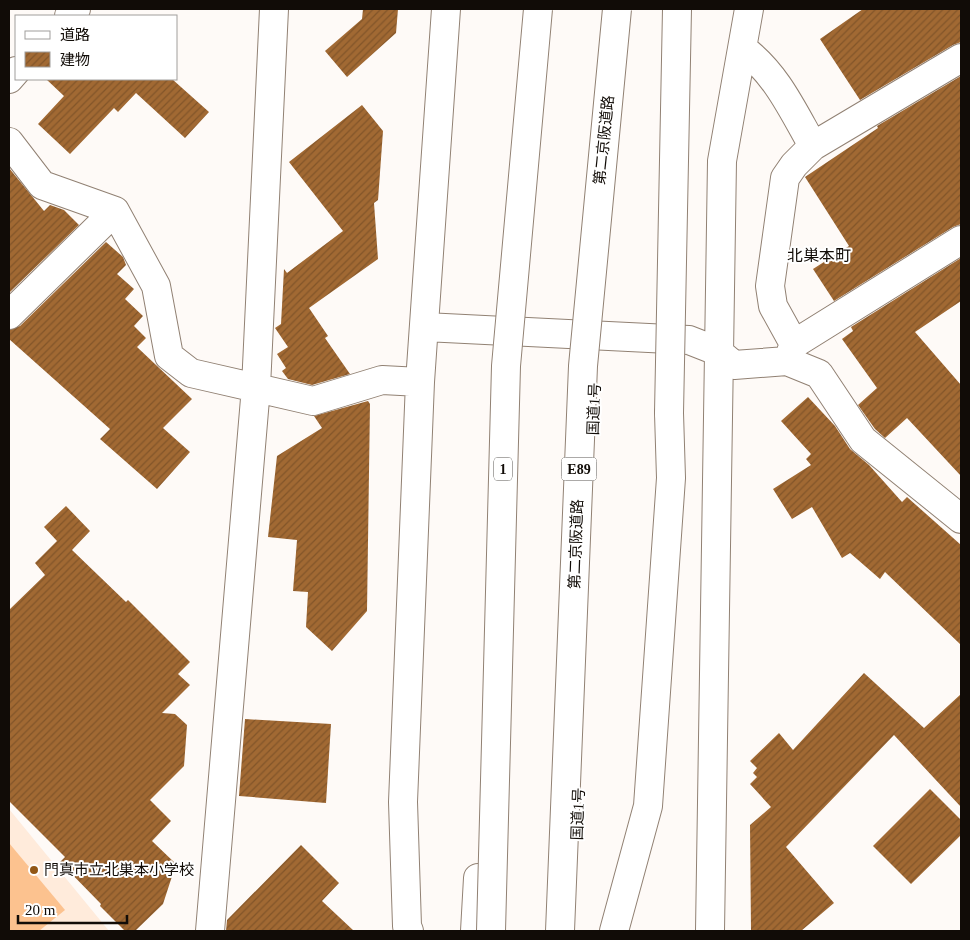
<svg xmlns="http://www.w3.org/2000/svg" width="970" height="940" font-family="'Times New Roman','Noto Sans JP',serif">
  <style>
    .built { fill: #ffebdb }
    .park { fill: #fcc28f }
    .building { fill: url(#building-hatch) }
    .lines { fill: none; stroke-linecap: round; stroke-linejoin: round }
    .minor-casing { stroke: #918173; stroke-width: 30 }
    .highway-casing { stroke: #918173; stroke-width: 30 }
    .minor { stroke: #fff; stroke-width: 28 }
    .highway { stroke: #fff; stroke-width: 28 }
    .highway-bridge-casing { stroke: #918173; stroke-width: 30; stroke-linecap: butt }
    .highway-bridge { stroke: #fff; stroke-width: 28 }
    .poi-dot { fill: #925716; stroke: #fff; stroke-width: 2 }
    .labels { text-anchor: middle; stroke-width: 4; stroke-linejoin: round; paint-order: stroke }
    .shield { fill: #fff; stroke: #585551; stroke-width: 1 }
    .shield-label { font-size: 14px; font-weight: bold; fill: #110c07 }
    .street-label { font-size: 15px; fill: #110c07; stroke: #fff }
    .poi-label { font-size: 15px; fill: #110c07; stroke: #fff; text-anchor: start }
    .neighbourhood-label { font-size: 16px; fill: #110c07; stroke: #fff }
  </style>
  <defs>
    <pattern id="building-hatch" width="6" height="6" patternUnits="userSpaceOnUse" patternTransform="scale(1.25)"><rect width="6" height="6" fill="#a16933"/><path d="M-1 1l2-2M0 6l6-6M5 7l2-2" fill="none" stroke="#825529"/></pattern>
  </defs>
  <rect width="100%" height="100%" fill="#fefaf7"/>
  <!-- built -->
  <path class="built" d="M 9,809 L 109,931 L 9,931 Z"/>
  <!-- park -->
  <path class="park" d="M 9,843 L 65,910 L 39,931 L 9,931 Z"/>
  <!-- building -->
  <path class="building" d="M 363,9 L 398,9 L 396,33 L 347,77 L 325,51 L 362,19 Z
    M 863,9 L 961,9 L 961,42 L 953,45 L 860,100 L 820,39 Z
    M 961,76 L 961,224 L 953,227 L 834,301 L 813,269 L 849,246 L 805,177 L 878,128 L 877,126 Z
    M 46,79 L 172,79 L 209,112 L 185,138 L 136,93 L 118,112 L 114,108 L 70,154 L 38,124 L 64,96 Z
    M 362,105 L 383,131 L 378,200 L 374,203 L 378,259 L 309,308 L 328,336 L 325,338 L 350,374 L 312,385 L 288,379 L 282,371 L 286,368 L 277,354 L 288,347 L 275,328 L 281,324 L 284,269 L 287,273 L 343,231 L 289,162 Z
    M 9,168 L 44,211 L 50,205 L 64,210 L 79,225 L 9,293 Z
    M 106,242 L 123,257 L 126,265 L 117,274 L 134,289 L 125,299 L 143,316 L 134,326 L 146,338 L 137,347 L 192,399 L 163,428 L 190,452 L 157,489 L 100,439 L 110,429 L 9,339 L 9,330 L 20,326 Z
    M 961,258 L 961,301 L 915,332 L 961,385 L 961,476 L 907,418 L 885,438 L 875,429 L 858,405 L 877,388 L 842,339 L 853,331 L 851,327 Z
    M 808,397 L 835,426 L 850,449 L 869,465 L 902,502 L 907,497 L 961,545 L 961,645 L 885,572 L 880,579 L 850,553 L 842,558 L 812,507 L 792,519 L 773,489 L 811,465 L 806,459 L 811,454 L 781,421 Z
    M 368,401 L 370,404 L 367,611 L 332,651 L 306,627 L 308,592 L 293,591 L 297,540 L 268,537 L 277,456 L 322,428 L 314,416 Z
    M 66,506 L 90,531 L 72,550 L 126,602 L 128,600 L 190,662 L 178,674 L 190,685 L 162,713 L 175,714 L 187,725 L 184,766 L 150,800 L 171,821 L 152,841 L 176,864 L 163,904 L 135,931 L 125,931 L 100,906 L 101,904 L 60,862 L 65,857 L 9,801 L 9,610 L 45,575 L 35,563 L 57,541 L 44,527 Z
    M 864,673 L 924,728 L 961,694 L 961,807 L 894,735 L 786,847 L 834,903 L 801,931 L 751,931 L 750,825 L 771,807 L 750,784 L 757,777 L 753,773 L 757,768 L 750,761 L 779,733 L 793,750 Z
    M 245,719 L 331,724 L 326,803 L 239,796 Z
    M 930,789 L 961,820 L 961,835 L 911,884 L 873,846 Z
    M 301,845 L 339,883 L 322,901 L 354,931 L 226,931 L 227,920 Z"/>
  <g class="lines">
    <defs>
      <path id="minor" d="M 69,16 L 76,9
        M 743,49 C 776,73 793,111 813,146
        M 9,79 L 16,71
        M 9,142 L 42,185 L 115,211 L 156,286 L 169,356 L 191,373 L 313,401 L 382,380 L 420,382
        M 9,315 L 115,211
        M 425,327 L 689,340 L 717,351 L 734,365 L 787,361 L 819,374 L 863,440 L 961,519
        M 794,344 L 773,306 L 770,286 L 785,178 L 794,165 L 813,146 L 961,58
        M 788,360 L 794,344 L 961,240
        M 210,931 L 256,387 L 274,9
        M 409,931 L 407,926 L 403,802 L 420,382 L 446,9
        M 710,931 L 722,161 L 749,9"/>
      <path id="highway" d="M 475,931 L 478,878
        M 614,931 L 648,806 L 671,478 L 669,413"/>
    </defs>
    <!-- minor casing -->
    <use href="#minor" class="minor-casing"/>
    <!-- highway casing -->
    <use href="#highway" class="highway-casing"/>
    <!-- minor -->
    <use href="#minor" class="minor"/>
    <!-- highway -->
    <use href="#highway" class="highway"/>
    <defs>
      <path id="highway-bridge" d="M 669,413 L 677,9
        M 491,931 L 506,366 L 538,9
        M 560,931 L 583,366 L 617,9"/>
    </defs>
    <!-- highway-bridge casing -->
    <use href="#highway-bridge" class="highway-bridge-casing"/>
    <!-- highway-bridge -->
    <use href="#highway-bridge" class="highway-bridge"/>
  </g>
  <!-- markers -->
  <circle class="poi-dot" cx="34" cy="870" r="5"/>
  <g class="labels">
    <!-- shield labels -->
    <g class="shield">
      <rect x="494" y="457.5" width="18" height="23" rx="4"/>
      <rect x="561.5" y="457.5" width="35" height="23" rx="4"/>
    </g>
    <g class="shield-label">
      <text x="503" y="474">1</text>
      <text x="579" y="474">E89</text>
    </g>
    <!-- street labels -->
    <g class="street-label">
      <text transform="translate(604 140) rotate(-84)" y="5">第二京阪道路</text>
      <text transform="translate(594 409) rotate(-88)" y="5">国道1号</text>
      <text transform="translate(576 544) rotate(-88)" y="5">第二京阪道路</text>
      <text transform="translate(578 814) rotate(-88)" y="5">国道1号</text>
    </g>
    <!-- poi labels -->
    <g class="poi-label">
      <text x="44" y="875">門真市立北巣本小学校</text>
    </g>
    <!-- neighbourhood labels -->
    <g class="neighbourhood-label">
      <text x="819" y="261">北巣本町</text>
    </g>
  </g>
  <!-- border -->
  <rect width="970" height="940" fill="none" stroke="#110c07" stroke-width="20"/>
  <!-- legend -->
  <rect x="15" y="15" width="162" height="65" fill="#ffffff" stroke="#a09e9c"/>
  <rect x="25" y="31" width="25" height="8" fill="#ffffff" stroke="#a09e9c"/>
  <text x="60" y="40" font-size="15" fill="#110c07">道路</text>
  <rect x="25" y="52" width="25" height="15" fill="url(#building-hatch)" stroke="#a09e9c"/>
  <text x="60" y="65" font-size="15" fill="#110c07">建物</text>
  <!-- scale -->
  <path d="M18 915v8h109v-8" fill="none" stroke="#110c07" stroke-width="2.5"/>
  <text x="25" y="915" font-size="15" fill="#110c07" stroke="#ffffff" stroke-width="4" paint-order="stroke">20 m</text>
</svg>
